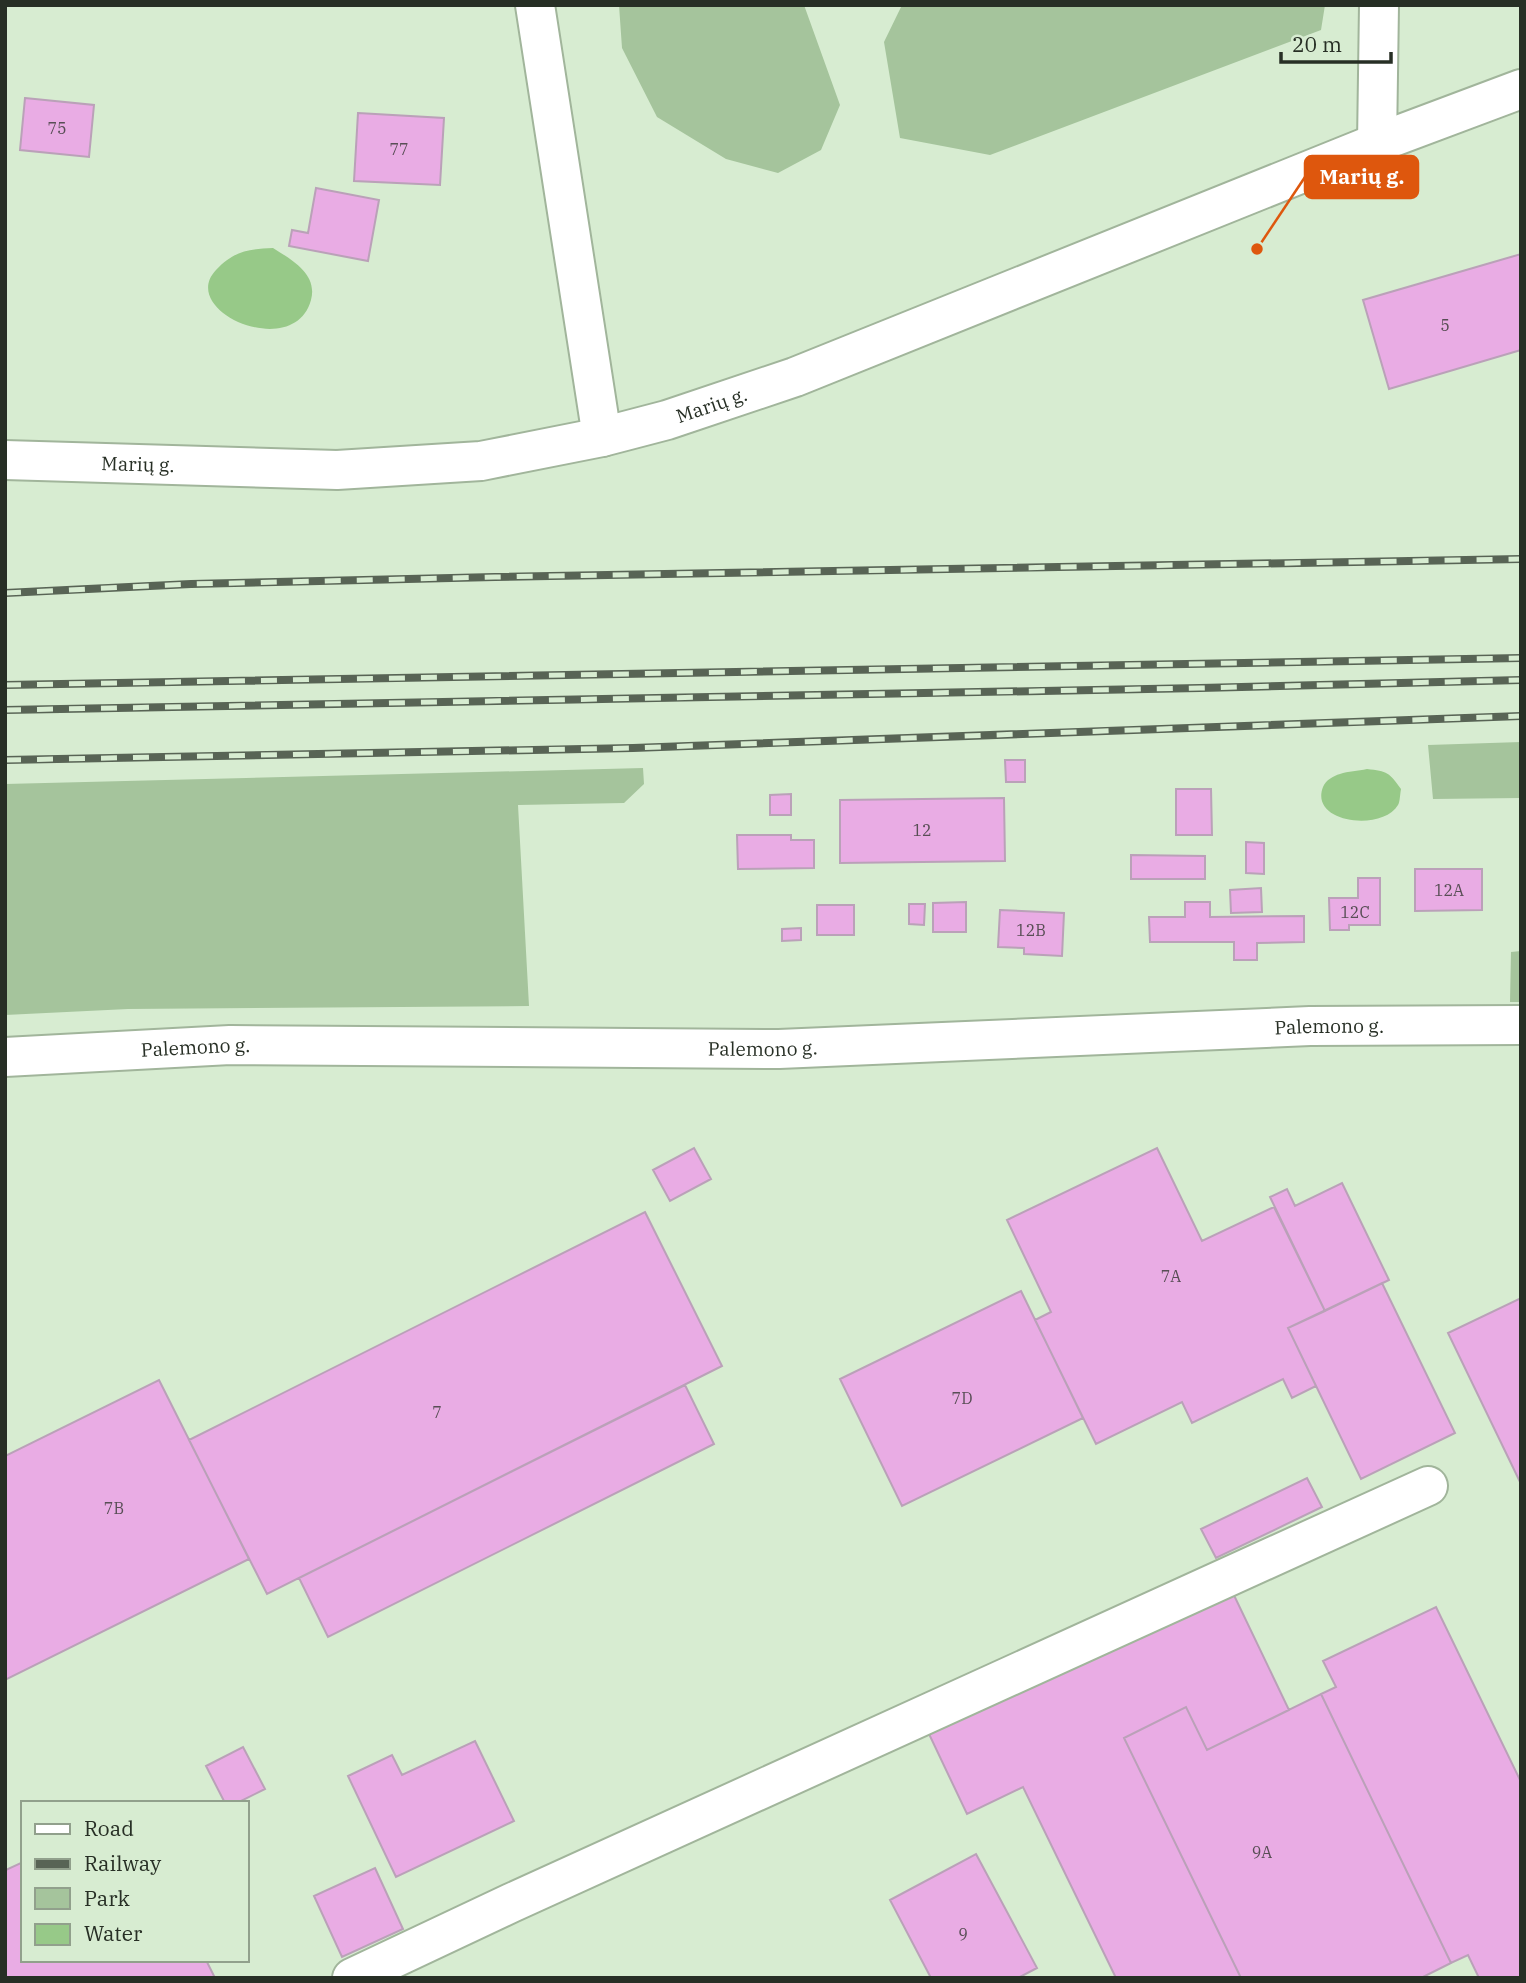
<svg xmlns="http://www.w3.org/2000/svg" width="1526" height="1983" font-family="'IBM Plex Serif',serif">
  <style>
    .green { fill: #a5c49c }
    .water { fill: #97c988 }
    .building { fill: #e9ace4; stroke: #baa1b8; stroke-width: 2 }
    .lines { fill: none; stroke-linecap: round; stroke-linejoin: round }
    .minor-casing { stroke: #a1b59b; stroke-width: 42 }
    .minor { stroke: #fff; stroke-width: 38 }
    .rail-casing { stroke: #586455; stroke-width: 8 }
    .rail { stroke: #d7ecd1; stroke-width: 5; stroke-dasharray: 16; stroke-linecap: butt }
    .labels { text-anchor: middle; stroke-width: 5; stroke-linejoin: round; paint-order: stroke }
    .number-label { font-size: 16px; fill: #584e55 }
    .street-label { font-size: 19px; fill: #272f25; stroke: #d7ecd1 }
    .leader { fill: none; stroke: #de570d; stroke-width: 2.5 }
    .callout-dot { fill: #de570d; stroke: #d7ecd1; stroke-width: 2.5 }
    .callout { fill: #de570d; stroke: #de570d; stroke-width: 2.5 }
    .callout-label { font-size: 21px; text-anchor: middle; font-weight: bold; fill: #fff }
  </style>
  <rect width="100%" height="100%" fill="#d7ecd1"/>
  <!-- green -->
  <path class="green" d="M 619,5 L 804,5 L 840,105 L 821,150 L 778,173 L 726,159 L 657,117 L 622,48 Z
    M 902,5 L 1325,5 L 1321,30 L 990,155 L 900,138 L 884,42 Z
    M 1521,742 L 1521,798 L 1433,799 L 1428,745 Z
    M 643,768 L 644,784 L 624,803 L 518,805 L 529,1006 L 128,1009 L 5,1015 L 5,784 Z
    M 1521,951 L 1521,1002 L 1510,1002 L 1511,952 Z"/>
  <!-- water -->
  <path class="water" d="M 273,248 C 292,260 318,274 311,300 C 294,362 177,311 216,270 C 234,251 248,249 273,248 Z
    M 1367,769 C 1387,771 1390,773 1401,789 C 1400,794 1400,802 1398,805 C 1382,832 1309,823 1323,787 C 1326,780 1333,776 1340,774 C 1348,771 1358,771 1367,769 Z"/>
  <!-- building -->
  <path class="building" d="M 25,98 L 94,105 L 89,157 L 20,150 Z
    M 358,113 L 444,118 L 440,185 L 354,181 Z
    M 316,188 L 379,200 L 368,261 L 289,246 L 292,230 L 308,233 Z
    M 1521,254 L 1521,350 L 1389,389 L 1363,300 Z
    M 1005,760 L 1025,760 L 1025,782 L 1006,782 Z
    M 1176,789 L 1211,789 L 1212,835 L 1176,835 Z
    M 791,794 L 791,815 L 770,815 L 770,795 Z
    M 1004,798 L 1005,861 L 840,863 L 840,800 Z
    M 737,835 L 791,835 L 791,840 L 814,840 L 814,868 L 738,869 Z
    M 1246,842 L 1264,843 L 1264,874 L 1246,873 Z
    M 1131,855 L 1205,856 L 1205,879 L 1131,879 Z
    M 1415,869 L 1482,869 L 1482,910 L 1415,911 Z
    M 1358,878 L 1380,878 L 1380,925 L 1349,925 L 1349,930 L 1330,930 L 1329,898 L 1358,898 Z
    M 1261,888 L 1262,912 L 1231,913 L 1230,890 Z
    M 966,902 L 966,932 L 933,932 L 933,903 Z
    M 1185,902 L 1210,902 L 1210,917 L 1304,916 L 1304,942 L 1257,943 L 1257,960 L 1234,960 L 1234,942 L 1150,942 L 1149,917 L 1185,917 Z
    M 909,904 L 925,904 L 924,925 L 909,924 Z
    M 817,905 L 854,905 L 854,935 L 817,935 Z
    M 1000,910 L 1064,913 L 1062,956 L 1024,954 L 1024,948 L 998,947 Z
    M 801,928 L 801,940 L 782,941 L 782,929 Z
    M 694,1148 L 711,1179 L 670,1201 L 653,1170 Z
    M 1157,1148 L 1202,1241 L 1274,1207 L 1325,1311 L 1288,1328 L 1316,1386 L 1292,1398 L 1283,1379 L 1192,1423 L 1182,1402 L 1096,1444 L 1035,1320 L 1051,1312 L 1007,1220 Z
    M 1342,1183 L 1389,1280 L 1325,1311 L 1270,1197 L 1287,1189 L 1295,1206 Z
    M 645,1212 L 722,1366 L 267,1594 L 189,1440 Z
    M 1382,1283 L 1455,1433 L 1361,1479 L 1288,1328 Z
    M 1021,1291 L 1083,1418 L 902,1506 L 840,1379 Z
    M 1521,1298 L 1521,1484 L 1448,1333 Z
    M 159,1380 L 249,1559 L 5,1680 L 5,1456 Z
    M 685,1385 L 714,1444 L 328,1637 L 299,1578 Z
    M 1307,1478 L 1322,1507 L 1216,1558 L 1201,1529 Z
    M 1231,1589 L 1289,1710 L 1207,1750 L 1186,1707 L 1124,1738 L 1241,1978 L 1116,1978 L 1023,1787 L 967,1814 L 929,1734 Z
    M 1436,1607 L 1521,1782 L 1521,1978 L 1479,1978 L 1468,1955 L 1451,1963 L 1321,1694 L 1336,1687 L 1323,1661 Z
    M 1321,1694 L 1451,1963 L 1421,1978 L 1241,1978 L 1124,1738 L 1186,1707 L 1207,1750 Z
    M 475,1741 L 514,1821 L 396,1877 L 348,1776 L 392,1755 L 402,1775 Z
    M 243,1747 L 265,1789 L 237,1803 L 225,1803 L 206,1766 Z
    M 976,1854 L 1037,1968 L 1018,1978 L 931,1978 L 890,1900 Z
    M 23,1862 L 23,1960 L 206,1960 L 215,1978 L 5,1978 L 5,1868 L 6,1870 Z
    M 375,1868 L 403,1929 L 342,1957 L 314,1896 Z"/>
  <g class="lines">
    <defs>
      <g id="minor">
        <path d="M 535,5 L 602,437"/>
        <path d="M 1377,143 L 1379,5"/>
        <path id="s1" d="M 5,460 L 337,470 L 481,461 L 602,437 L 667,420 L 795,377 L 1377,143 L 1521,89"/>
        <path id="s2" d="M 5,1057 L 230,1045 L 779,1049 L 1310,1026 L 1521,1025"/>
        <path d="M 352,1978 L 511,1903 L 1428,1486"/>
      </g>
    </defs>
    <!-- minor casing -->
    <use href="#minor" class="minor-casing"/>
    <!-- minor -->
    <use href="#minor" class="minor"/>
    <defs>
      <path id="rail" d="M 5,593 L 191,584 L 495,577 L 1521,559
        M 5,685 L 1521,658
        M 5,710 L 1200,688 L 1521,680
        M 5,760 L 633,748 L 1521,716"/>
    </defs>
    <!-- rail casing -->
    <use href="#rail" class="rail-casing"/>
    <!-- rail -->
    <use href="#rail" class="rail"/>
  </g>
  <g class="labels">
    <!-- number labels -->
    <g class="number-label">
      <text x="57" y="134">75</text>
      <text x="399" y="155">77</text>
      <text x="1445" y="331">5</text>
      <text x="922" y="836">12</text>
      <text x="1449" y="896">12A</text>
      <text x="1355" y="918">12C</text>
      <text x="1031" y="936">12B</text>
      <text x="1171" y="1282">7A</text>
      <text x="962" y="1404">7D</text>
      <text x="437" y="1418">7</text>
      <text x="114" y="1514">7B</text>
      <text x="1262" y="1858">9A</text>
      <text x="963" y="1940">9</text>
    </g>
    <!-- street labels -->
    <g class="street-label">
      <text dy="7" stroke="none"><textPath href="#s1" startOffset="714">Marių g.</textPath></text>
      <text dy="7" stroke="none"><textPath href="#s1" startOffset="133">Marių g.</textPath></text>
      <text dy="7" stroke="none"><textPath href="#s2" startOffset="1325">Palemono g.</textPath></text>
      <text dy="7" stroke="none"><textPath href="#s2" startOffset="191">Palemono g.</textPath></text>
      <text dy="7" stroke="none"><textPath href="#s2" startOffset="758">Palemono g.</textPath></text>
    </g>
  </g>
  <!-- callouts -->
  <path class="leader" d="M1257 249L1305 177"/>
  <circle class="callout-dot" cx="1257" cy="249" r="7"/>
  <rect class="callout" x="1305" y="156" width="113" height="42" rx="7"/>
  <g class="callout-label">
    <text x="1362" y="184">Marių g.</text>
  </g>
  <!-- border -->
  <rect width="1526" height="1983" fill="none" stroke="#272f25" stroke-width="14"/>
  <!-- legend -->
  <rect x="21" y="1801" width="228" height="161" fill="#d7ecd1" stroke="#91a08c" stroke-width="2"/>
  <rect x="35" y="1824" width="35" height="10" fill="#ffffff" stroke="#91a08c" stroke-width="2"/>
  <text x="84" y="1836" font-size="21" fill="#272f25">Road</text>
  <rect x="35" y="1859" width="35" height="10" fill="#586455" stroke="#91a08c" stroke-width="2"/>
  <text x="84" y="1871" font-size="21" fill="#272f25">Railway</text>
  <rect x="35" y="1888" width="35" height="21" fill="#a5c49c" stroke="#91a08c" stroke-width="2"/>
  <text x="84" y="1906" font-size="21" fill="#272f25">Park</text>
  <rect x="35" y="1924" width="35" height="21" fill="#97c988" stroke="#91a08c" stroke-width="2"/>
  <text x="84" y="1941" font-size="21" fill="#272f25">Water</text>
  <!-- scale -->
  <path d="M1281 52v10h110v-10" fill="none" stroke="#272f25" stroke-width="3.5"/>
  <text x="1292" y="52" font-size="21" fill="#272f25" stroke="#d7ecd1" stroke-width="5" paint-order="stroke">20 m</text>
</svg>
